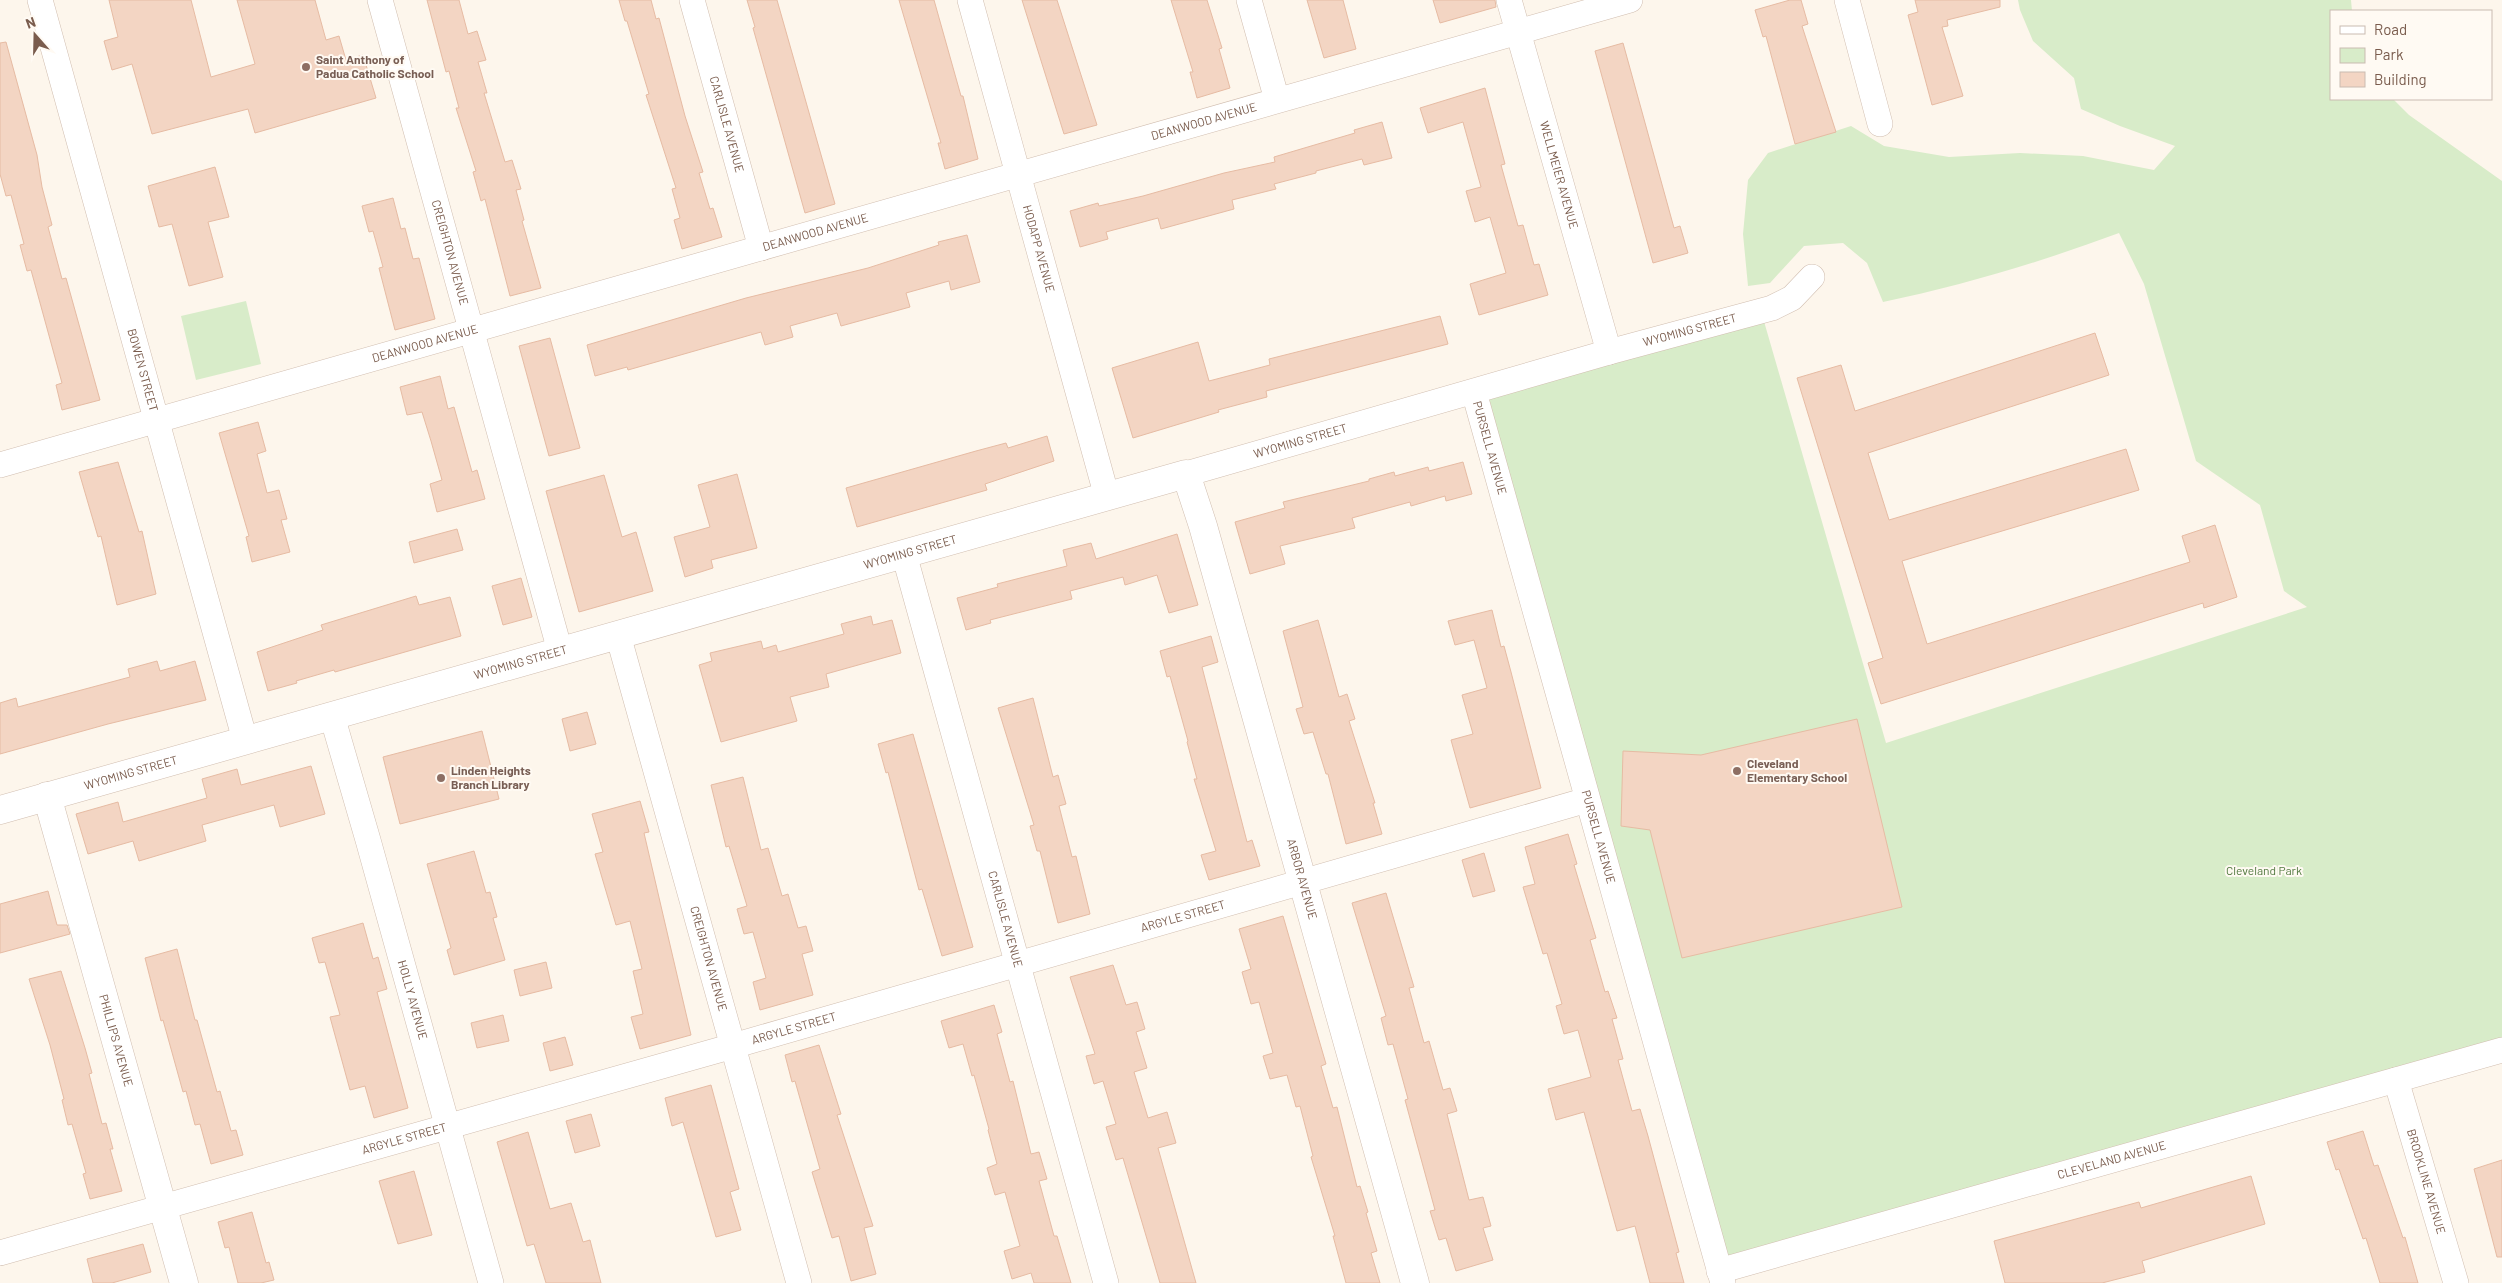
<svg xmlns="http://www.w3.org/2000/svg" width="2502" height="1283" font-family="Barlow,sans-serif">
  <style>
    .green { fill: #d8ecc9 }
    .building { fill: #f3d5c3; stroke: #e6bba3 }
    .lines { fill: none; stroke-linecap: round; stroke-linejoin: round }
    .minor-casing { stroke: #d1beb0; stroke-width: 26 }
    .tertiary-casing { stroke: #d1beb0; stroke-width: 29 }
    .minor { stroke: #fff; stroke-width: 25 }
    .tertiary { stroke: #fff; stroke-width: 28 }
    .education-dot { fill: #8d6e63; stroke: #fffaf3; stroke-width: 2 }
    .labels { text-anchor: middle; stroke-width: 4; stroke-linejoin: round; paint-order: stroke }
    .education-label { font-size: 12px; font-weight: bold; fill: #785e54; stroke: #fffaf3; text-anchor: start }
    .street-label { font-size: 12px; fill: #7a5c4d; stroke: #fffaf3 }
    .park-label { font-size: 12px; fill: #537a41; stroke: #fffaf3 }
  </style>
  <rect width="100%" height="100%" fill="#fdf6ec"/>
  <!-- green -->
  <path class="green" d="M 2018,0 L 2351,0 L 2352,11 L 2331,11 L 2331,99 L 2393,99 L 2409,115 L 2502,181 L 2502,1050 L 1719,1271 L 1474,392 L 1761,311 L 1886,743 L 2307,607 L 2284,591 L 2260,505 L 2196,461 L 2144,284 L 2119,233 C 2041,262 1964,285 1883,302 L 1867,263 L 1843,243 L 1804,246 L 1770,283 L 1748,286 L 1743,234 L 1748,180 L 1768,153 L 1851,126 L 1884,146 L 1949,157 L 2020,153 L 2083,156 L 2154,170 L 2175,146 L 2120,126 L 2081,109 L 2074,78 L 2033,41 L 2020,10 Z
    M 246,301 L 261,364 L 196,380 L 181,316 Z"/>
  <!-- building -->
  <path class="building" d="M 109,0 L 191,0 L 211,77 L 255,64 L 237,0 L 315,0 L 326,40 L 339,36 L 346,60 L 363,55 L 376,98 L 255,133 L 248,109 L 152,134 L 132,64 L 112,70 L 104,41 L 118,37 Z
    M 427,0 L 459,0 L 468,34 L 477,31 L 486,60 L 478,62 L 487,93 L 484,93 L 505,162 L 512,160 L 521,189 L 516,190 L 524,220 L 522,221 L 541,288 L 510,296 L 485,199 L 481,201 L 473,172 L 476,171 L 456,108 L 459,108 L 449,71 L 446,72 Z
    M 619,0 L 651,0 L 656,19 L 659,18 L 685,116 L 703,172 L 699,173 L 710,209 L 713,208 L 722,237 L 682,249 L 674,220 L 680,218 L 672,189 L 676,188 L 646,95 L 649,94 L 627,21 L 625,21 Z
    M 747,0 L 777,0 L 835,204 L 805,213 L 753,28 L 755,27 Z
    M 899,0 L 934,0 L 961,96 L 963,96 L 978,159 L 945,169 L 938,143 L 941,143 Z
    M 1022,0 L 1057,0 L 1097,125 L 1064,134 Z
    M 1171,0 L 1207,0 L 1222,48 L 1219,49 L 1230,88 L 1197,98 L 1190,72 L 1193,72 Z
    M 1307,0 L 1343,0 L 1356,49 L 1324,58 Z
    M 1433,0 L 1495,0 L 1496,7 L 1440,23 Z
    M 1790,0 L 1801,0 L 1808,24 L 1802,26 L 1836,132 L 1795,144 L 1766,36 L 1763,37 L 1755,10 Z
    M 1915,0 L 2000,0 L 2000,7 L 1947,20 L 1948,26 L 1942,27 L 1963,96 L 1932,105 L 1908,15 L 1918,12 Z
    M 6,42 L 37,155 L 42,187 L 52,225 L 48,227 L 62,279 L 66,278 L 100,400 L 62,410 L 56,385 L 62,383 L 31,270 L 27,271 L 20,245 L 24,244 L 11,195 L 6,196 L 0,174 L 0,43 Z
    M 1623,43 L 1674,228 L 1680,226 L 1688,253 L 1653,263 L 1595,51 Z
    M 1485,88 L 1505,164 L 1501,165 L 1518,226 L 1523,225 L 1534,265 L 1539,264 L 1548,295 L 1479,315 L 1470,284 L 1506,273 L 1490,217 L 1475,222 L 1466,191 L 1481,187 L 1463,122 L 1428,133 L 1420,108 Z
    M 1382,122 L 1392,158 L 1364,165 L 1362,159 L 1316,171 L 1316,173 L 1274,184 L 1276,189 L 1232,200 L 1234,209 L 1161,229 L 1158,218 L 1106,232 L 1108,239 L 1080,247 L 1070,211 L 1098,203 L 1099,206 L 1143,196 L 1224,173 L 1275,162 L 1274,157 L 1355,133 L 1354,130 Z
    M 215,167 L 229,217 L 208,222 L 223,277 L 189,286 L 172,224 L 159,227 L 148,186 Z
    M 393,198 L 401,229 L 405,228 L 413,259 L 419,258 L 435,319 L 395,330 L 379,268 L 383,267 L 373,231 L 369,232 L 362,206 Z
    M 967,235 L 980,282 L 951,290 L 949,281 L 906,293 L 910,307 L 841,326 L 837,313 L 790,326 L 793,337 L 765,345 L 761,332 L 628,370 L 627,367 L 595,376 L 587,345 L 746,298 L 868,268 L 939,245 L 938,242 Z
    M 1440,316 L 1448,344 L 1266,391 L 1267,397 L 1218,410 L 1219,412 L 1133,438 L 1112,368 L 1198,342 L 1209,381 L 1270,365 L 1269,359 Z
    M 2095,333 L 2109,375 L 1868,453 L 1889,520 L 2126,449 L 2139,490 L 1902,561 L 1927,644 L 2190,562 L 2182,536 L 2215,525 L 2237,597 L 2204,608 L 2203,603 L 1881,704 L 1868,663 L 1883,658 L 1797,378 L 1841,365 L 1855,411 Z
    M 550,338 L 580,448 L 549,456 L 519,346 Z
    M 440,376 L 448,409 L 454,407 L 472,472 L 477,470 L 485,499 L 437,512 L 430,484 L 442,480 L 431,441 L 422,412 L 407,415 L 400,387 Z
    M 258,422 L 266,451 L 257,454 L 267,493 L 279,490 L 287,519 L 281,520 L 290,552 L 252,562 L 246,537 L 249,536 L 219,433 Z
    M 1047,436 L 1054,461 L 985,484 L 987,490 L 857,527 L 846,488 L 976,451 L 1006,443 L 1008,448 Z
    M 118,462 L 139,532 L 142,531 L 156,594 L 117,605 L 101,536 L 98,537 L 79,472 Z
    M 1463,462 L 1472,494 L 1446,501 L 1445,496 L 1411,506 L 1410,502 L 1352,518 L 1355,528 L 1280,546 L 1285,564 L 1250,574 L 1235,522 L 1285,508 L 1283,502 L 1369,481 L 1369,479 L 1394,472 L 1395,476 L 1428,467 L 1429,471 Z
    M 737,474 L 757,548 L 711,560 L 713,568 L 685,577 L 674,537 L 710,527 L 698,485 Z
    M 604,475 L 622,537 L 636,532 L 653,591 L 579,612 L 546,491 Z
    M 457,529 L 463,550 L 414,563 L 409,542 Z
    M 1177,534 L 1198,605 L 1169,613 L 1157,575 L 1125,585 L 1123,577 L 1070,591 L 1072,599 L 990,620 L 991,623 L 966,630 L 957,598 L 998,587 L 997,584 L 1067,566 L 1063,550 L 1091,543 L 1096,559 Z
    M 521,578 L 532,617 L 503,625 L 492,586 Z
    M 416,596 L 419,605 L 450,597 L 461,636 L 335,672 L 334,670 L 296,681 L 297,683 L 268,691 L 257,652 L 323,630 L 321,625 Z
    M 1492,610 L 1501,647 L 1504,646 L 1511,672 L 1541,788 L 1470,808 L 1451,740 L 1473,734 L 1462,695 L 1487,688 L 1474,640 L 1455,645 L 1448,621 Z
    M 871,616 L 873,625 L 892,620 L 901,653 L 826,674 L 829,687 L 790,697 L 797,721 L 721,742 L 699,665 L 712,661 L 710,653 L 761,641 L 763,649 L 776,645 L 778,652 L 844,634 L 841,624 Z
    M 1318,620 L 1339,697 L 1347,694 L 1355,719 L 1349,721 L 1375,803 L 1373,803 L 1382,834 L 1346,844 L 1328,774 L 1326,774 L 1313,732 L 1304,734 L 1296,709 L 1303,707 L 1283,631 Z
    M 1211,636 L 1218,662 L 1202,667 L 1247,842 L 1252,840 L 1260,866 L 1209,880 L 1201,855 L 1216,851 L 1194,779 L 1197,779 L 1187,742 L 1188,741 L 1170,676 L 1167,677 L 1160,651 Z
    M 157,661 L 160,671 L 195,661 L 206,700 L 108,724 L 0,754 L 0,703 L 16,698 L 18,707 L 130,677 L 128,669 Z
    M 1033,698 L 1053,777 L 1058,775 L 1066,804 L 1059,806 L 1072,857 L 1076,856 L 1090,914 L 1058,923 L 1040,851 L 1037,851 L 1030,826 L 1034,825 L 998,708 Z
    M 587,712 L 596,744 L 570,751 L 562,719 Z
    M 1857,719 L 1902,907 L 1682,958 L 1650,830 L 1621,826 L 1623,751 L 1701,755 Z
    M 482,731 L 499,799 L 400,824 L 383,757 Z
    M 913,734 L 973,947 L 942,956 L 922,889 L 919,890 L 888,772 L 886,773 L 878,744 Z
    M 311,766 L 325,814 L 280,827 L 274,805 L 202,825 L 206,841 L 139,861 L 133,841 L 88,854 L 76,814 L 118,802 L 123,822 L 207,798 L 202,779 L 237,769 L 241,785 Z
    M 743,777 L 761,850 L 768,848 L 782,896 L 788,894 L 798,928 L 806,926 L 813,951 L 802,954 L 813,995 L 760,1010 L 753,982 L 766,978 L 753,932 L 744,934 L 737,909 L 747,906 L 729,846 L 726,847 L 711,785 Z
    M 640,801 L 649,832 L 644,833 L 691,1035 L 640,1049 L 631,1017 L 643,1014 L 633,971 L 642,969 L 630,921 L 616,925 L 595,854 L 603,852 L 592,814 Z
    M 1568,834 L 1577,864 L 1574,865 L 1596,938 L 1590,940 L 1605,992 L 1608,991 L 1617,1018 L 1612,1019 L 1623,1059 L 1618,1060 L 1632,1111 L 1640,1109 L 1648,1136 L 1679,1252 L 1676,1253 L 1684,1283 L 1650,1283 L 1635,1226 L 1617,1231 L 1584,1112 L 1556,1120 L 1548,1089 L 1591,1077 L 1578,1030 L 1564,1034 L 1556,1006 L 1562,1004 L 1547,953 L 1543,954 L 1523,887 L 1535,884 L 1525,847 Z
    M 474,851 L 486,893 L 490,892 L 497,917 L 493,918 L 505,960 L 454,975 L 447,950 L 451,948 L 427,864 Z
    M 1484,853 L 1495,891 L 1473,897 L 1462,860 Z
    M 48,891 L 57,925 L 67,925 L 70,934 L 0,953 L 0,904 Z
    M 1386,893 L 1414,987 L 1409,988 L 1424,1043 L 1429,1041 L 1443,1090 L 1450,1088 L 1457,1111 L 1447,1114 L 1469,1200 L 1483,1197 L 1491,1226 L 1483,1228 L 1493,1260 L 1456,1271 L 1446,1238 L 1439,1240 L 1430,1211 L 1435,1210 L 1405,1100 L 1408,1099 L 1393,1044 L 1388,1045 L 1381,1018 L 1386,1016 L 1352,903 Z
    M 1283,916 L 1326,1064 L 1321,1066 L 1333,1108 L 1337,1107 L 1357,1187 L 1360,1186 L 1368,1212 L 1366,1213 L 1377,1251 L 1371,1253 L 1380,1283 L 1346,1283 L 1333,1236 L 1335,1236 L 1311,1157 L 1313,1156 L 1300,1106 L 1296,1107 L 1287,1075 L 1270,1079 L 1263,1056 L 1273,1053 L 1259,1002 L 1251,1004 L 1242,972 L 1251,969 L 1239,929 Z
    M 363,923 L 373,959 L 378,957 L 387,989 L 377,992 L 408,1108 L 374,1118 L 365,1086 L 350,1090 L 330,1017 L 340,1015 L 325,962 L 319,963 L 312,938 Z
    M 177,949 L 195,1020 L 197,1020 L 217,1092 L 220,1091 L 231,1131 L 236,1130 L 243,1155 L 211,1164 L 200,1124 L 195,1125 L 186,1091 L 183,1092 L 163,1020 L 161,1021 L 145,958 Z
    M 546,962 L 552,988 L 520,996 L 514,970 Z
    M 1113,965 L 1126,1005 L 1137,1002 L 1145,1029 L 1136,1032 L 1147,1068 L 1134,1072 L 1148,1118 L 1167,1112 L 1176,1143 L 1158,1148 L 1196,1283 L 1160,1283 L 1123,1158 L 1116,1160 L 1106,1127 L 1116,1124 L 1103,1081 L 1094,1084 L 1086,1056 L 1095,1054 L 1070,977 Z
    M 61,971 L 85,1048 L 92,1073 L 89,1074 L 102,1124 L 106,1123 L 113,1149 L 110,1149 L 122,1191 L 90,1199 L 83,1174 L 86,1173 L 72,1124 L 68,1125 L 62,1100 L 64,1099 L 50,1045 L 29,979 Z
    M 994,1005 L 1002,1032 L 997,1034 L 1010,1082 L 1013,1081 L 1031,1154 L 1039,1152 L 1047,1179 L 1039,1181 L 1054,1236 L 1057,1236 L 1071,1283 L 1034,1283 L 1031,1273 L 1012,1279 L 1004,1251 L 1020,1246 L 1005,1192 L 995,1195 L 987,1168 L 997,1164 L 988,1130 L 989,1129 L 974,1075 L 972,1076 L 963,1044 L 949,1048 L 941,1021 Z
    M 503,1015 L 509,1041 L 477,1048 L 471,1023 Z
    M 565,1037 L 573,1065 L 550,1071 L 543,1043 Z
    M 819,1045 L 841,1114 L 837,1115 L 873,1226 L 864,1228 L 876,1274 L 851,1281 L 839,1236 L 832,1238 L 812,1172 L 820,1169 L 795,1081 L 792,1082 L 785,1055 Z
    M 711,1085 L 739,1189 L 730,1192 L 741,1230 L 716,1237 L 683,1122 L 672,1126 L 665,1098 Z
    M 591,1114 L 600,1146 L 575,1153 L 566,1121 Z
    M 2363,1131 L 2374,1166 L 2378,1165 L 2403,1238 L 2405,1237 L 2418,1283 L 2380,1283 L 2366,1238 L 2363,1239 L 2339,1169 L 2336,1170 L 2327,1142 Z
    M 528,1132 L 550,1209 L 571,1203 L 583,1242 L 590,1240 L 601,1283 L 546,1283 L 534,1244 L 527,1246 L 497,1142 Z
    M 2502,1160 L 2502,1257 L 2497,1257 L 2474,1169 Z
    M 414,1171 L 432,1235 L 398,1244 L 379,1181 Z
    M 2251,1176 L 2265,1224 L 2142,1261 L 2145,1272 L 2102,1283 L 2005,1283 L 1994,1241 L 2139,1202 L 2141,1208 Z
    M 252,1212 L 266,1263 L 269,1262 L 274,1280 L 261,1283 L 238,1283 L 229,1247 L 225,1248 L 218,1222 Z
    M 143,1244 L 151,1272 L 112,1283 L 93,1283 L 87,1259 Z"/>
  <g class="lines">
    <defs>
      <g id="minor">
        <path id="s1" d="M 40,0 L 245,740"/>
        <path id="s2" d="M 380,0 L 560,651"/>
        <path id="s3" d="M 692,0 L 761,248"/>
        <path id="s4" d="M 970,0 L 1107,497"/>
        <path d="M 1249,0 L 1277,100"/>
        <path id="s5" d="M 1509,0 L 1609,352"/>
        <path d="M 1847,0 L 1880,124"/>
        <path id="s6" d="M 1474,392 L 1723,1283"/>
        <path id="s7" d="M 0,465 L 1630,0"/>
        <path id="s8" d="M 1186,474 L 1609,352 L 1772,308 L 1792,298 L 1812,277"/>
        <path id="s9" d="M 904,554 L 1106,1283"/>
        <path id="s10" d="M 618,635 L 799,1283"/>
        <path id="s11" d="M 332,716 L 368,840 L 491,1283"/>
        <path id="s12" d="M 2396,1080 L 2456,1283"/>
        <path id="s13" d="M 0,1253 L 733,1046 L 1587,800"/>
        <path id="s14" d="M 1719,1271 L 2502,1050"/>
      </g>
      <g id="tertiary">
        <path id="s15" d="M 47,796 L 184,1283"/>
        <path id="s16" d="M 0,810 L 1186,474 L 1203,526 L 1415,1283"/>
      </g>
    </defs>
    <!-- minor casing -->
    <use href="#minor" class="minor-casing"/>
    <!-- tertiary casing -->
    <use href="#tertiary" class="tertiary-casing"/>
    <!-- minor -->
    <use href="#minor" class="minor"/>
    <!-- tertiary -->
    <use href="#tertiary" class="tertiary"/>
  </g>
  <!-- markers -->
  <g class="education-dot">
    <circle cx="306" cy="67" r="5"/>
    <circle cx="1737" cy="771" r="5"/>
    <circle cx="441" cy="778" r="5"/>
  </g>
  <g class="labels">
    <!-- education labels -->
    <g class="education-label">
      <text x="316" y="64">Saint Anthony of<tspan x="316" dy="14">Padua Catholic School</tspan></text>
      <text x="1747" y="768">Cleveland<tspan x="1747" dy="14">Elementary School</tspan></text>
      <text x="451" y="775">Linden Heights<tspan x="451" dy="14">Branch Library</tspan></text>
    </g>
    <!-- street labels -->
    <g class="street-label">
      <text dy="4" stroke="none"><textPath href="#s7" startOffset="1252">DEANWOOD AVENUE</textPath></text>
      <text dy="4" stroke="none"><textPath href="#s3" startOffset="129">CARLISLE AVENUE</textPath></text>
      <text dy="4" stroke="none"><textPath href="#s5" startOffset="182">WELLMEIER AVENUE</textPath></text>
      <text dy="4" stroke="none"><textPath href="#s7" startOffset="848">DEANWOOD AVENUE</textPath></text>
      <text dy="4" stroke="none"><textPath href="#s4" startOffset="258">HODAPP AVENUE</textPath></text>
      <text dy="4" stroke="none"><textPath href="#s2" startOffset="262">CREIGHTON AVENUE</textPath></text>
      <text dy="4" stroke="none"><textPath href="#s8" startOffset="524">WYOMING STREET</textPath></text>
      <text dy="4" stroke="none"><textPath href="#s7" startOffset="442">DEANWOOD AVENUE</textPath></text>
      <text dy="4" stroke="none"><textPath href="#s1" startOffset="384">BOWEN STREET</textPath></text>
      <text dy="4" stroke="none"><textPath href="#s8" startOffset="119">WYOMING STREET</textPath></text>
      <text dy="4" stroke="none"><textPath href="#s6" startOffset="58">PURSELL AVENUE</textPath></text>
      <text dy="4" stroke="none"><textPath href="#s16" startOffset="946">WYOMING STREET</textPath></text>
      <text dy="4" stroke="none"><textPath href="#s16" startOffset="541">WYOMING STREET</textPath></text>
      <text dy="4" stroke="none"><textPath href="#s16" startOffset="136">WYOMING STREET</textPath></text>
      <text dy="4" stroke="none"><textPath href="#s6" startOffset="462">PURSELL AVENUE</textPath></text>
      <text dy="4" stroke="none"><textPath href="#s16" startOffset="1654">ARBOR AVENUE</textPath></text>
      <text dy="4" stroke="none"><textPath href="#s13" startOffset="1230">ARGYLE STREET</textPath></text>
      <text dy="4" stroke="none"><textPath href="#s9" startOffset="379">CARLISLE AVENUE</textPath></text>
      <text dy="4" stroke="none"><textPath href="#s10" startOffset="336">CREIGHTON AVENUE</textPath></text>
      <text dy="4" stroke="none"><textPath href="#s11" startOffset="295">HOLLY AVENUE</textPath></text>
      <text dy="4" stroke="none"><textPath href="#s13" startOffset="825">ARGYLE STREET</textPath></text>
      <text dy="4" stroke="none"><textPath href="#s15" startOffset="254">PHILLIPS AVENUE</textPath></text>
      <text dy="4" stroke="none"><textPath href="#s13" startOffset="420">ARGYLE STREET</textPath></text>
      <text dy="4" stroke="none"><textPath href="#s14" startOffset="408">CLEVELAND AVENUE</textPath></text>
      <text dy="4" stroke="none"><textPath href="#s12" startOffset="106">BROOKLINE AVENUE</textPath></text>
    </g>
    <!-- park labels -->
    <g class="park-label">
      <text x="2264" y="875">Cleveland Park</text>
    </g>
  </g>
  <!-- legend -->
  <rect x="2330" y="10" width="162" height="90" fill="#fffaf3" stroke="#cabbb1"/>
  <rect x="2340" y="26" width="25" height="8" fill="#ffffff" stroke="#cabbb1"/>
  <text x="2374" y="35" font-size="15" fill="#7a5c4d">Road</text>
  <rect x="2340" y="48" width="25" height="15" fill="#d8ecc9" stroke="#cabbb1"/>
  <text x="2374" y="60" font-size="15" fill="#7a5c4d">Park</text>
  <rect x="2340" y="72" width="25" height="15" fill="#f3d5c3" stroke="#cabbb1"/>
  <text x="2374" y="85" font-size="15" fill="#7a5c4d">Building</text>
  <!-- north arrow -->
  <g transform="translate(35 35) rotate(340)" stroke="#fffaf3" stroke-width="4" paint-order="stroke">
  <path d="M0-4L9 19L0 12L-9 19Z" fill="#7a5c4d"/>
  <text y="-8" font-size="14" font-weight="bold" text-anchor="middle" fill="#7a5c4d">N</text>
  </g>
</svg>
